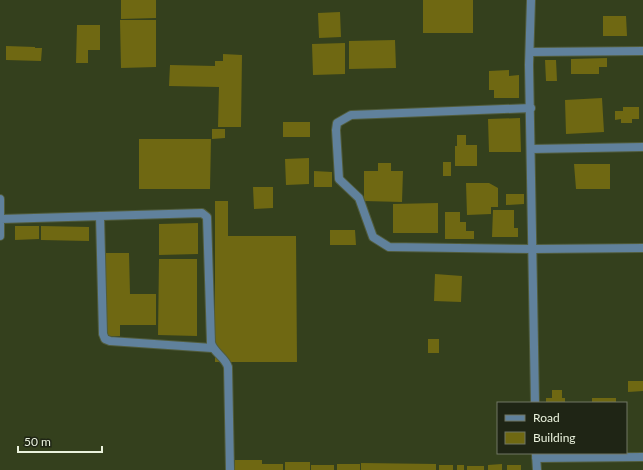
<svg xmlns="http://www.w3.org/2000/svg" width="643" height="470" font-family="Lato,sans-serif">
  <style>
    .building { fill: #6f6812 }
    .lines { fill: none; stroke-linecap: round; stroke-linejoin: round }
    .minor-casing { stroke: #515c3c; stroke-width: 10 }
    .minor { stroke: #60819c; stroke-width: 8 }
  </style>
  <rect width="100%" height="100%" fill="#34401d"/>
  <!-- building -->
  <path class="building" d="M 121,0 L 156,0 L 156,18 L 121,19 Z
    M 423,0 L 473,0 L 473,33 L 423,33 Z
    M 340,12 L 341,37 L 319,38 L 318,13 Z
    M 603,16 L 626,16 L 627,36 L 603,36 Z
    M 120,20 L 156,20 L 156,67 L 121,68 Z
    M 77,25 L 100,25 L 100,50 L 88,50 L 88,63 L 76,63 Z
    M 395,40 L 396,68 L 349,69 L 349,41 Z
    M 345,43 L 345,74 L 313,75 L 312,44 Z
    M 6,46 L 35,47 L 35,48 L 42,48 L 41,61 L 6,60 Z
    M 223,54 L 242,55 L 241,127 L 218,127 L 219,87 L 169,86 L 170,65 L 215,66 L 215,61 L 223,61 Z
    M 607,58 L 607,67 L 599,67 L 599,74 L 571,74 L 571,59 Z
    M 545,60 L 556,60 L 557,81 L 546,81 Z
    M 509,70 L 509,76 L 519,75 L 519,98 L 494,98 L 494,90 L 489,90 L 489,71 Z
    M 602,98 L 604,132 L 566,134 L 565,100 Z
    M 623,107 L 639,107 L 639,119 L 632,119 L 632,123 L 621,123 L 621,119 L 615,120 L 615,111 L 623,111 Z
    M 520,118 L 521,152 L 489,152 L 488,119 Z
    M 283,122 L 310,122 L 310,137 L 283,137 Z
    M 212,129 L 225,129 L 225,138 L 212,139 Z
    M 457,135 L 466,135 L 466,145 L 477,145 L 477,166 L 455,166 L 455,146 L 457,146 Z
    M 139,139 L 211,139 L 210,189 L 139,189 Z
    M 309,158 L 309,184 L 286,185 L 285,159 Z
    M 443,162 L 451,162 L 451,176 L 443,176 Z
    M 378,163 L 391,163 L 391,171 L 403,171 L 402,202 L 364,201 L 364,171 L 378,171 Z
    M 574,164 L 610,164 L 610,189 L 576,189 Z
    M 314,171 L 332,172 L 332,187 L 314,187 Z
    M 466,183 L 489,183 L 498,188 L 498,207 L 491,207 L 491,214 L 467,215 Z
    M 253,187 L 273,187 L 273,208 L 254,209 Z
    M 506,194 L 524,194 L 524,204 L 506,205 Z
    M 215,201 L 228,201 L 228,236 L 296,236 L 297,362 L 215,362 Z
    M 438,203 L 438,233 L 393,233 L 393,204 Z
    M 493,210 L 514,210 L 514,228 L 518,228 L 518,237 L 492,237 Z
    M 445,212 L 460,212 L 460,222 L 466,222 L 466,231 L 474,231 L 474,239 L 445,239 Z
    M 198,223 L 198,254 L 159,255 L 159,224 Z
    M 15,226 L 39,226 L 39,239 L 15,240 Z
    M 41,226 L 89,227 L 89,241 L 41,240 Z
    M 330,230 L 355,230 L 356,245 L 330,245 Z
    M 106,253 L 129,253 L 130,294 L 156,294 L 156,325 L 120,325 L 120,336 L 106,336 Z
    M 159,259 L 197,259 L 197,336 L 158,335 Z
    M 435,274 L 462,276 L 461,302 L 434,301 Z
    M 428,339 L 439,339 L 439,353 L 428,353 Z
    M 628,381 L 643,381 L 643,391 L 628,392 Z
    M 552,390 L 562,390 L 562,398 L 565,398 L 565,403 L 546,403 L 546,398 L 552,398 Z
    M 592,398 L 616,398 L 616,403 L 592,403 Z
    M 235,460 L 262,460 L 262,464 L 283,464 L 283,470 L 235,470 Z
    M 285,462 L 310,462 L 310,470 L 285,470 Z
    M 361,463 L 436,464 L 436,470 L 361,470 Z
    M 337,464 L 360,464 L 360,470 L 337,470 Z
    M 502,464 L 502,470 L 488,470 L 488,465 Z
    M 311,465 L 334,465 L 334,470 L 311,470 Z
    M 439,465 L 453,465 L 453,470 L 439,470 Z
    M 457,465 L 464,465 L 464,470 L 457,470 Z
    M 507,465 L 521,465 L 521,470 L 507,470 Z
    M 467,466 L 484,466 L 484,470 L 467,470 Z"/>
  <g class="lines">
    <defs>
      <path id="minor" d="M 531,0 L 529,65 L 535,403
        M 530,52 L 643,51
        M 531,108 L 351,115 L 337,123 L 336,130 L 339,179 L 359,198 L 373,237 L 389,247 L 533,249 L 643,248
        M 531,149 L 643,147
        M 0,199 L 0,236
        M 100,216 L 103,334 L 105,339 L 110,341 L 212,348
        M 1,219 L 202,213 L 207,217 L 211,343 C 214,353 225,357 228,367 L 230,470
        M 536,455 L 537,470
        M 536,458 L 643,457"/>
    </defs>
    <!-- minor casing -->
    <use href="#minor" class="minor-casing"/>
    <!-- minor -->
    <use href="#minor" class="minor"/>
  </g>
  <!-- legend -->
  <rect x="497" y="402" width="130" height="52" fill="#1f2515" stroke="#707765"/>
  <rect x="505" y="415" width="20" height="6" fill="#60819c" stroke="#707765"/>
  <text x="533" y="422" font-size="12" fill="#eaf2dd">Road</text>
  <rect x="505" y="432" width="20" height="12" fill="#6f6812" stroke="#707765"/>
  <text x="533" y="442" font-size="12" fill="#eaf2dd">Building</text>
  <!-- scale -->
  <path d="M18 446v6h84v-6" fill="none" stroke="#eaf2dd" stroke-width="2"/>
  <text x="24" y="446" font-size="12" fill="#eaf2dd" stroke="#1f2515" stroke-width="3" paint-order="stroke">50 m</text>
</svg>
